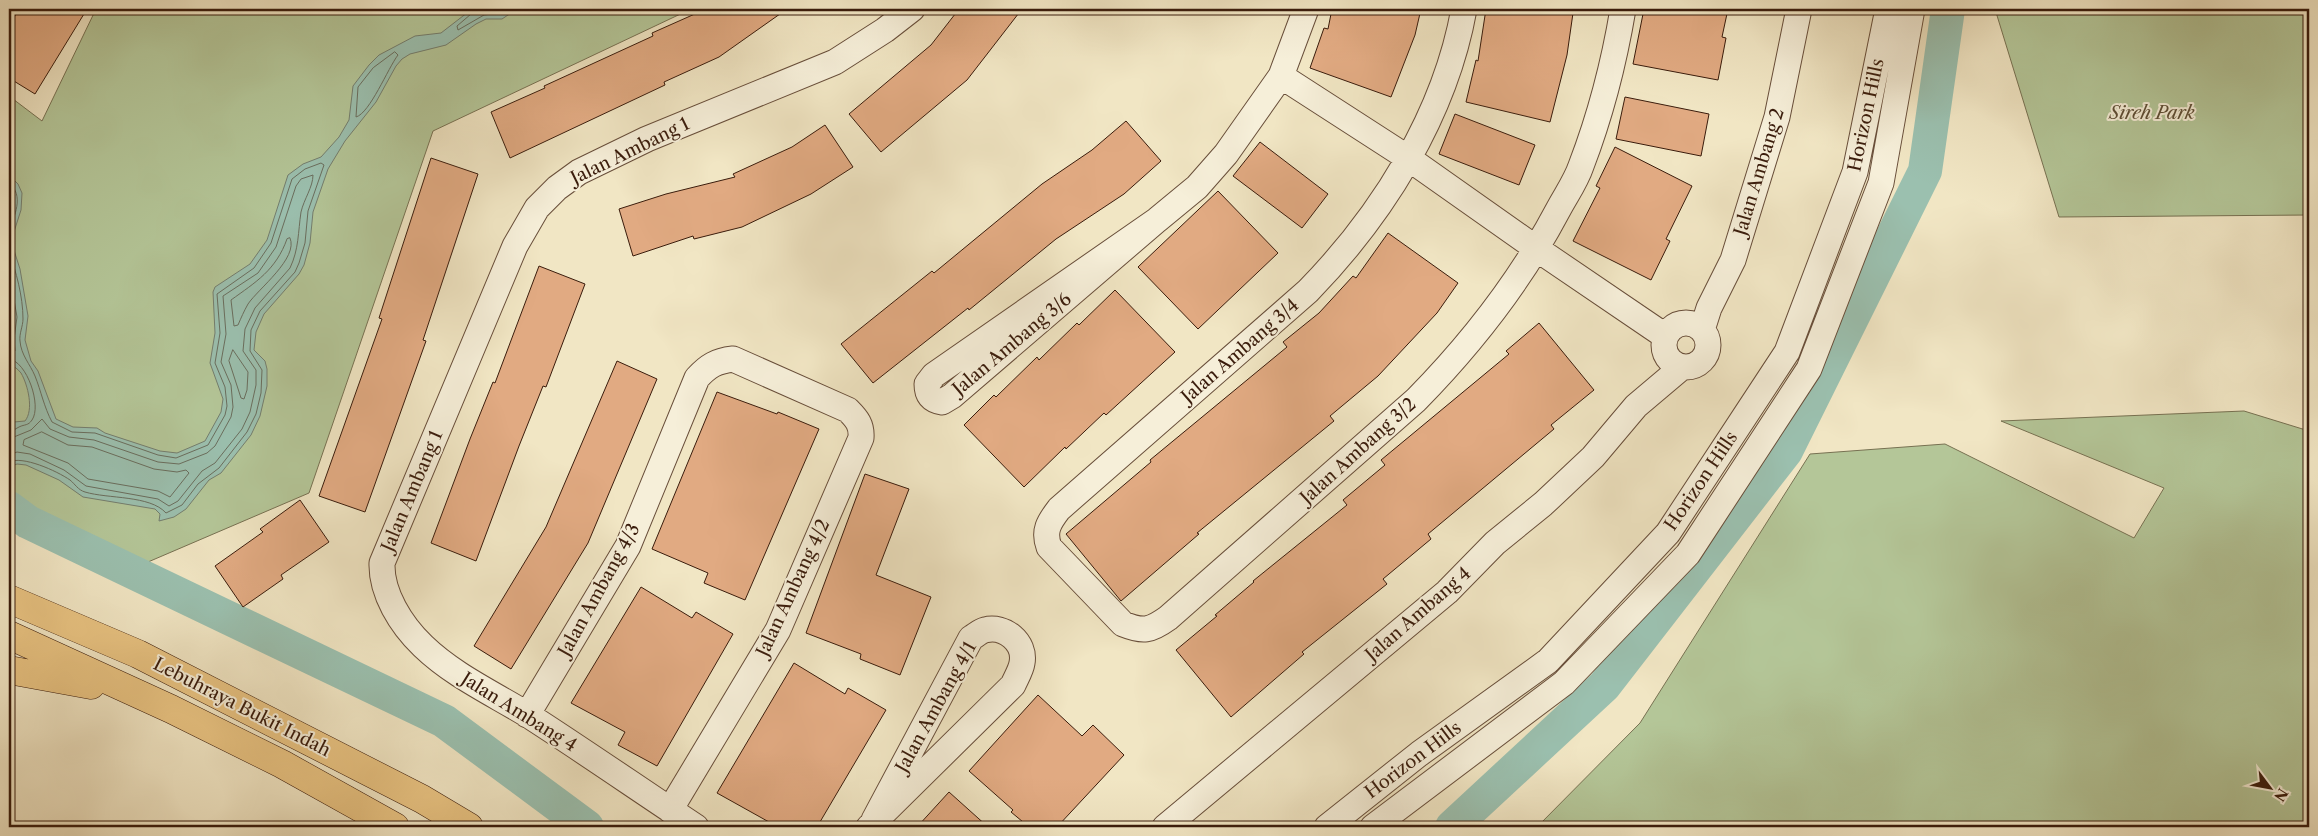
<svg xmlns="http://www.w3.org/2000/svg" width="2318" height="836" font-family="'Libre Caslon Text',serif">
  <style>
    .green { fill: #b4c698; stroke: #777152 }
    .water { fill: #9bc0af; stroke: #747e6e }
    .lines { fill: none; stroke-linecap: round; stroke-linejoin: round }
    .shore { stroke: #6a6e5e; stroke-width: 1 }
    .river { stroke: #9bc0af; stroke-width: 34 }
    .building { fill: #e1aa82; stroke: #3a1c0c }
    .minor-casing { stroke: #684e3a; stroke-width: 27 }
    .highway-casing { stroke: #3a1c0c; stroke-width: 29 }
    .minor { stroke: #f6efd9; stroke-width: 25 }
    .highway { stroke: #e8c382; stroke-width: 28 }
    .labels { text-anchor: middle; stroke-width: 4; stroke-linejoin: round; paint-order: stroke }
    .park-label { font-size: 18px; font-style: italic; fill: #5f4f36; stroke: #f6efd9 }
    .street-label { font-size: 18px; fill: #3a1c0c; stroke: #f6efd9 }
  </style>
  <rect width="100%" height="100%" fill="#f1e6c4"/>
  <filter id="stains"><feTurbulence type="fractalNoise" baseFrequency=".004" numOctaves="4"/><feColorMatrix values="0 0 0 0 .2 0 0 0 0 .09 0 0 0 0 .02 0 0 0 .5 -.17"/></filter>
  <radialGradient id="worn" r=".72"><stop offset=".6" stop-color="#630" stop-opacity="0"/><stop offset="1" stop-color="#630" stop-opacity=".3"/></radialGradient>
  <!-- green -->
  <path class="green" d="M 96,9 L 691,9 L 433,131 L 309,493 L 141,565 L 9,504 L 9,96 L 42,121 Z
    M 1995,9 L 2309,9 L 2309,215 L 2059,217 Z
    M 2244,411 L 2309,431 L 2309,827 L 1537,827 L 1640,723 L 1810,454 L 1945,444 L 2134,538 L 2164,488 L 2001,421 Z"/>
  <!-- water -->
  <path class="water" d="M 472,9 L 517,9 L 502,19 L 486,19 L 476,24 L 446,45 L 410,54 L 402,59 L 396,66 L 376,102 L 345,141 L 328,169 L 313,212 L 310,243 L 304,265 L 299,274 L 264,314 L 256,332 L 254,350 L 265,361 L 267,369 L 267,386 L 260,416 L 251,435 L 221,473 L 209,480 L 186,509 L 174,517 L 159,521 L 160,514 L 155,509 L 83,497 L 59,480 L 26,465 L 17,464 L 9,467 L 9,431 L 14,422 L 25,421 C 34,410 28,385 21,373 C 18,369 13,366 9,362 L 9,175 L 18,184 L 22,193 L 21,210 L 11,241 L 20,269 L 28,316 L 25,340 L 31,361 L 38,371 L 56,419 L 73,427 L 97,428 L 105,433 L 160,451 L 177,453 L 205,441 L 221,412 L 223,399 L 210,363 L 215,333 L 213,292 L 215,287 L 250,264 L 267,240 L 288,175 L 303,164 L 321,157 L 339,137 L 349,120 L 353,86 L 369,65 L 379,55 L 415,36 L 441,33 Z"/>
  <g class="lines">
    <!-- shore -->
    <path class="shore" d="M 473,9 L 471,14 L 457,26 L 458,30 L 484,15 L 501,13 L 508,9
      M 395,52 L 398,55 C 388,68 370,113 356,117 L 358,87 L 373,68 Z
      M 9,182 C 25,197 14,215 9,232
      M 290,238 C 299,258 258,289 248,304 C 244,311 241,318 238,325 L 234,326 L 231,300 C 256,282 276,270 287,239 Z
      M 9,251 C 16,272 23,296 23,319 C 23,326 19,334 20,341 C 21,355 30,364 35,376 C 41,391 44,407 52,422 L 72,432 L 95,433 L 158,455 L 176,458 L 208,445 L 225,415 L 227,406 L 225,387 L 215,363 L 220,333 L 217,294 L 254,268 L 271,243 L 292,179 L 305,169 L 321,163 L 324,165 L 308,211 L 305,243 L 299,263 L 295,272 L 260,311 L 251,330 L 250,351 L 262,370 L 261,393 L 256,414 L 247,432 L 219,468 L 198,484 L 182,505 L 166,513 C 150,495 108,499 85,492 C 78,490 75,484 70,480 C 57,471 22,455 9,462
      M 9,271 L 17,317 L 14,339 L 15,351 L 9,352
      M 233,350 L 248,372 L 247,390 L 244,399 L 241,398 L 229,361 Z
      M 9,359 C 27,361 42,406 32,420 C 28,426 25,424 19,427 C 14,429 14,432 9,432
      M 42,432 L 68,445 L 92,447 L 154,469 L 177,472 L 186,470 L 189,473 L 170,497 L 158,491 L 88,479 L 68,463 L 23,445 L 24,440 Z
      M 9,439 L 31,430 L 42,419 L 50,429 L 69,437 L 94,440 L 158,462 L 179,464 L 207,453 L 215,446 L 231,417 L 233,407 L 231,385 L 221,362 L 226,334 L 223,296 L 258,273 L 276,247 L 296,186 L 301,179 L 313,175 C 313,187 304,199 301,212 C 298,232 299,249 290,268 L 255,308 L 245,329 L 243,351 L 256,370 L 256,385 L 250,412 L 242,429 L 215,463 L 202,471 L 178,501 L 169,506 L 158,499 L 86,486 L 64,470 L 30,454 L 17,452 L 9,455"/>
    <!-- river -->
    <path class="river" d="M 9,508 L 28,522 L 444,721 L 587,827
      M 1452,827 L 1604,686 L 1786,451 L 1925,171 L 1948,9"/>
  </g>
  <!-- building -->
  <path class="building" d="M 19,9 L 87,9 L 35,94 L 9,78 L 9,26 Z
    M 706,9 L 787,9 L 719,57 L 664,82 L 665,85 L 510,158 L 491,112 L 545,88 L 544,86 L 653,36 L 652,33 Z
    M 959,9 L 1022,9 L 967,80 L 881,152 L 849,114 L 931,45 Z
    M 1332,9 L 1421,9 L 1415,35 L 1391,97 L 1310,68 L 1324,28 L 1328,29 Z
    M 1486,9 L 1547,9 L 1573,13 L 1567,55 L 1550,122 L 1466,102 L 1476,60 L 1478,61 Z
    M 1644,9 L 1728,9 L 1722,37 L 1726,38 L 1718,80 L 1633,64 Z
    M 1625,97 L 1709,114 L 1701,156 L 1616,139 Z
    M 1455,114 L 1535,145 L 1519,185 L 1439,154 Z
    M 1126,121 L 1161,161 L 1124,194 L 1056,239 L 969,310 L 968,308 L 873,383 L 841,344 L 932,271 L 934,273 L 1042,184 L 1092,150 Z
    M 825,125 L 853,167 L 811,194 L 742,227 L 694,239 L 693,236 L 633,256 L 619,209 L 666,194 L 735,177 L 733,174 L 792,147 Z
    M 1260,142 L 1328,194 L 1302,228 L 1233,176 Z
    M 1615,147 L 1692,186 L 1666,239 L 1670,241 L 1651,280 L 1573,241 L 1600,188 L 1596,186 Z
    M 431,158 L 478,174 L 423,340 L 426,341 L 365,512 L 319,496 L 382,319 L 379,318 Z
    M 1218,191 L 1278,253 L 1198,329 L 1138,267 Z
    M 1388,233 L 1458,283 L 1437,313 L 1378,376 L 1330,416 L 1334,421 L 1197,533 L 1199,534 L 1121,601 L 1066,534 L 1151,462 L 1150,460 L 1287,347 L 1283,342 L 1319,313 L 1353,276 L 1356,278 Z
    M 539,266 L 585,284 L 546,387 L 543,386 L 519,446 L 476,561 L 431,543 L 470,439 L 493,382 L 495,383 Z
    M 1115,290 L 1175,352 L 1106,415 L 1104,413 L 1066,449 L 1065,447 L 1024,487 L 964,425 L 994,395 L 996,397 L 1037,357 L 1039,360 L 1077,323 L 1079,325 Z
    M 1539,323 L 1594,390 L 1551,425 L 1554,429 L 1428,534 L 1431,539 L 1383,579 L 1387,584 L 1302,652 L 1304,654 L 1231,717 L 1176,650 L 1217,616 L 1215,615 L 1254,582 L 1253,581 L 1347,505 L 1343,500 L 1385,465 L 1381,460 L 1509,354 L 1506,351 Z
    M 617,361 L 657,379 L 588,543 L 511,669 L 474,646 L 546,527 Z
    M 717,392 L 777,414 L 778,412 L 819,429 L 745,600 L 704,583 L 708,573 L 652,549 Z
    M 865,474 L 909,489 L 876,575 L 931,597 L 900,675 L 860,659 L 861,654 L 806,633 Z
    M 300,500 L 329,542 L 281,575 L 283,579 L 243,607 L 215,566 L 263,532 L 260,529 Z
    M 641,587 L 692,618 L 696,612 L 733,634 L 657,766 L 618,745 L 625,732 L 571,703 Z
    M 794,663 L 845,694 L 848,688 L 886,710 L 817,827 L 765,827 L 769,822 L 717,793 Z
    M 1038,695 L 1082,736 L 1093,725 L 1124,755 L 1057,827 L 1029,827 L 1011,812 L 1013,810 L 969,771 Z
    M 949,792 L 988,827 L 917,827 Z"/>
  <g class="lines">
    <defs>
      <path id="minor" d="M 1464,9 C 1445,115 1383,214 1308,291 L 1059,509 C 1049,522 1043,531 1049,547 L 1123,624 C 1143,632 1150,631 1168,618 L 1416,400 C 1472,343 1521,280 1558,210 C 1566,195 1576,181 1581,166 C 1601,114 1614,63 1623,9
        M 1281,76 L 1408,158 L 1537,249 L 1665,336
        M 1157,220 L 952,396 L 942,402 C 931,400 927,396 927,384 L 934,375 L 1157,220 L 1197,187 L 1226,154 L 1281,76 L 1306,9
        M1664 345a22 22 0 1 1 44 0a22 22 0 1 1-44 0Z
        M 1702,330 L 1709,308 L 1733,260 L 1777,117 L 1799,9
        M 527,715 L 628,546 L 697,378 C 708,366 716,361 733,359 L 848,410 C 857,419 862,425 861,438 L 778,630 L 670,810
        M 696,827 C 640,790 584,751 528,715 C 492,693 453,675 423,646 C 401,625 381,593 382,563 L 515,246 L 537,208 L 557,188 L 579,172 L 647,139 L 835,62 L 885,30 L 912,9
        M 869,827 L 1013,685 C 1016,678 1021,670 1022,663 C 1026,642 1004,625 985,630 C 980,631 975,636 971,638 L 874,820
        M 1165,827 L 1447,592 L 1495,543 L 1543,504 L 1593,457 L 1636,406 L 1681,368
        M 1327,827 L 1419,754 L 1548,661 L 1668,533 L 1787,352 L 1855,172 L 1888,9
        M 1373,827 L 1564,683 L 1688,554 L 1809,369 L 1881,183 L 1912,9"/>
      <path id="highway" d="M 9,599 L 138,654 L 422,799 L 469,827
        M 9,635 L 171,709 L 282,764 L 395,827
        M 9,670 L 91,685"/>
    </defs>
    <!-- minor casing -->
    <use href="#minor" class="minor-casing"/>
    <!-- highway casing -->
    <use href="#highway" class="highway-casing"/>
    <!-- minor -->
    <use href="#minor" class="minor"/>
    <!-- highway -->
    <use href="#highway" class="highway"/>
  </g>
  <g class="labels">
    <!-- park labels -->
    <g class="park-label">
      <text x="2152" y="119">Sireh Park</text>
    </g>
    <!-- street labels -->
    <g class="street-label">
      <text transform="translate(1866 115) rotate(-78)" y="6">Horizon Hills</text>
      <text transform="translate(630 151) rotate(-26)" y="6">Jalan Ambang 1</text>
      <text transform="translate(1759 172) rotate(-73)" y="6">Jalan Ambang 2</text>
      <text transform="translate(1012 344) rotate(-40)" y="6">Jalan Ambang 3/6</text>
      <text transform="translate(1240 351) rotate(-41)" y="6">Jalan Ambang 3/4</text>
      <text transform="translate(1358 451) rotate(-42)" y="6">Jalan Ambang 3/2</text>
      <text transform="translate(1701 481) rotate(-56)" y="6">Horizon Hills</text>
      <text transform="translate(412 491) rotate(-67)" y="6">Jalan Ambang 1</text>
      <text transform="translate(793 588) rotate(-65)" y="6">Jalan Ambang 4/2</text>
      <text transform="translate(599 590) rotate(-61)" y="6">Jalan Ambang 4/3</text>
      <text transform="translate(1418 614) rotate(-41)" y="6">Jalan Ambang 4</text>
      <text transform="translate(242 707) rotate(27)" y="6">Lebuhraya Bukit Indah</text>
      <text transform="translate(936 707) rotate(-61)" y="6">Jalan Ambang 4/1</text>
      <text transform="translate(519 712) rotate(32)" y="6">Jalan Ambang 4</text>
      <text transform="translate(1413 760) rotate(-37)" y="6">Horizon Hills</text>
    </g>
  </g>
  <!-- margin -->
  <rect width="2318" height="836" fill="none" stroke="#f1e6c4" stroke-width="30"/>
  <rect x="10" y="10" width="2298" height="816" fill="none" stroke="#3a1c0c" stroke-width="2.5"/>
  <rect x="15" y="15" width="2288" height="806" fill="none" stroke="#3a1c0c"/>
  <!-- north arrow -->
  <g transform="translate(2270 788) rotate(122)" stroke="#f6efd9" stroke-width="4" paint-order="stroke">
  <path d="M0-4L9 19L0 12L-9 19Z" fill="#3a1c0c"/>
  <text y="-8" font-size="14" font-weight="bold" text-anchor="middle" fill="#3a1c0c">N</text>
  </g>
  <rect width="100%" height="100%" filter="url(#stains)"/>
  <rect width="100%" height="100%" fill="url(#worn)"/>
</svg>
